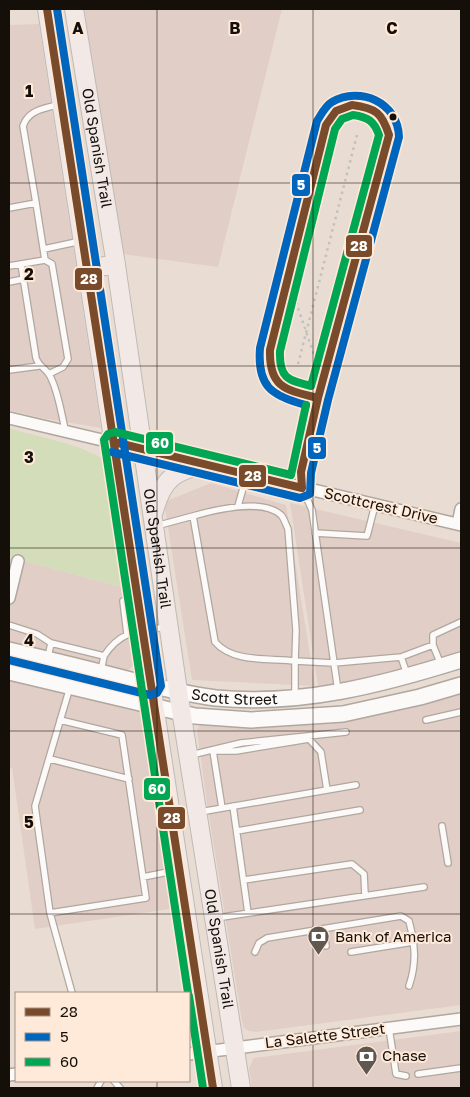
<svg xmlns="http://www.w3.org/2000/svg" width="470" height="1097" font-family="'Golos Text',sans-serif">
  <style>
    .commercial { fill: #e1cec6 }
    .green { fill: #d3ddba }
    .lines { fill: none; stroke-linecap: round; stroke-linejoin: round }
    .service-casing { stroke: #b0a79f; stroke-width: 8 }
    .minor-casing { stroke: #b0a79f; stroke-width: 14 }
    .secondary-casing { stroke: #b0a79f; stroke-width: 18 }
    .primary-casing { stroke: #bfbab5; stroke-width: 20 }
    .path { stroke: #c3c0bc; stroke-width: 2.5; stroke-dasharray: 2.5 4; stroke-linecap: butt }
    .service { stroke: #fcfaf8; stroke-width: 5.5 }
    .minor { stroke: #fcfaf8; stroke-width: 11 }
    .secondary { stroke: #fcfaf8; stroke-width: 15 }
    .primary { stroke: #f2e9e6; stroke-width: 18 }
    .bus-1-casing { stroke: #ffe9d8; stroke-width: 11 }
    .bus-2-casing { stroke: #ffe9d8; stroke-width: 11 }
    .bus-3-casing { stroke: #ffe9d8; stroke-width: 11 }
    .bus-1 { stroke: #7a4b2a; stroke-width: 8 }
    .bus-2 { stroke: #0065bd; stroke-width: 8 }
    .bus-3 { stroke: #00a651; stroke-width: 8 }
    .grid { fill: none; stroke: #150f09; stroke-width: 1; stroke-opacity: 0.55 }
    .bus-dot { fill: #150f09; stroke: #ffe9d8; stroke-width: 2 }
    .labels { text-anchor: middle; stroke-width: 4; stroke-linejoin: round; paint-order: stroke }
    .street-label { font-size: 15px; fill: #150f09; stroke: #ffe9d8 }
    .poi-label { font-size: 15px; fill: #150f09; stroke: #ffe9d8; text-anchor: start }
    .grid-label { font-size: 16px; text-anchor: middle; font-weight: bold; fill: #150f09; stroke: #ffe9d8; stroke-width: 4; stroke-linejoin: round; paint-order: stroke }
    .line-badge { stroke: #ffe9d8; stroke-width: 2 }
    .badge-label { font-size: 14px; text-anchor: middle; font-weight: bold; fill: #fff }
  </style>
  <rect width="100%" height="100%" fill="#e9ddd3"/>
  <!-- commercial -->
  <path class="commercial" d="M 84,9 L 282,9 L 218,267 L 122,254 Z
    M 39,24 L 101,428 L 41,418 L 9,410 L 9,25 Z
    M 211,483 L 286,505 L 315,686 L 192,680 L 164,502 Z
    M 290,503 L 461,543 L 461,653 L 377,678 L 318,686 Z
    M 9,557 L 126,588 L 137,663 L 128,670 L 121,670 L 9,641 Z
    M 9,679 L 134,710 L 141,712 L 145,717 L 176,908 L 35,929 L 12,768 L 9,767 Z
    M 461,692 L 461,1005 L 256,1032 L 249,1031 L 244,1028 L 242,1021 L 207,803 L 197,731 L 199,726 L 205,723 L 287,726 L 326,723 L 404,709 Z
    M 461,1031 L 461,1088 L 252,1088 L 249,1068 L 254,1058 Z"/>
  <!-- green -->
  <path class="green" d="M 9,428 C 33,436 87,445 105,461 L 126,588 L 9,557 Z"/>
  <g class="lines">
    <defs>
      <path id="service" d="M 9,208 L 36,203 L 23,126 C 29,109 45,109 60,104
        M 44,249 L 81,241
        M 45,260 L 52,264 L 68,359 L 63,367 L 49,374
        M 21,264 L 45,260 L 36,203
        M 9,266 L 21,264 L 36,358 C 39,367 46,368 50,376 C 59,393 61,414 66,433
        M 9,282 L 24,279
        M 9,370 L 39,366
        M 318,398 C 286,389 266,390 270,350 L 326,125 L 336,111 L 352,105 L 368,107 L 383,117 L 389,135 L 318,398 L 301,472 L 302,488 L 312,510 L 338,691
        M 238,506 L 247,474
        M 193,516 C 214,510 262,498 281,515 C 284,518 286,525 288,529 L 296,630 L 295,661 L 334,663 L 401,657
        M 156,526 L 193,516 L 215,642 C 233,663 269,658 295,661 L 295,697
        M 315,533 L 367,536 L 375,505
        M 9,625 L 37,634 L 51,643 L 48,657
        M 127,634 L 123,601 L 136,597
        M 51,643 L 104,656 L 101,671
        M 104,656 C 121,630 138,631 167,627
        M 441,665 L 433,645 L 433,635 L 461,622
        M 407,674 L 401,657 L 433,645
        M 70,687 L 35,806 L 50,913 L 72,993
        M 426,720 L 461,712
        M 191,755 L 241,743 L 346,732
        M 50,759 L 129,779
        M 233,806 L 248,913
        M 222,808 L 213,751 L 236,751 L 309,739 L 321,752 L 327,790
        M 200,812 L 356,785
        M 442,826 L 448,863
        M 237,831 L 360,810
        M 143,877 L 178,870
        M 244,880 L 352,864 L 364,874 L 365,895
        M 50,913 L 146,898 L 122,735 L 60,720
        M 216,918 L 424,887
        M 324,930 L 326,946
        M 255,952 L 259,943 L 267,938 L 401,916 L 409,921 C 415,944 417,963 409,986
        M 351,952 L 413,942
        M 389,1028 L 396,1074 L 406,1076
        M 418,1074 L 461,1068
        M 114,1081 L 120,1088
        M 97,1088 L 101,1081"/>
      <path id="minor" d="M 9,418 L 461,525
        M 458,524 L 461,509
        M 9,598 L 18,561
        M 189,1054 L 461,1019
        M 9,1075 L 16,1074"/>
      <g id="secondary">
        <path id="s1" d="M 9,650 C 47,659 85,668 123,678 C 153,686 184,694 216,698 C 301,706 381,685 461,660"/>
        <path d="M 9,672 L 195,716 L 251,720 L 343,714 L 420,697 L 461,685"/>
      </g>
      <g id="primary">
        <path d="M 47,9 L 213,1088"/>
        <path id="s2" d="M 74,9 L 116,265 L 178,691 L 241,1088"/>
        <path d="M 86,268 L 116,265"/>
        <path d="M 154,511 C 163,478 174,471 207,464"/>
      </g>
    </defs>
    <!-- service casing -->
    <use href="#service" class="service-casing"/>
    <!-- minor casing -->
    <use href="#minor" class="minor-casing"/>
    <!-- secondary casing -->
    <use href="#secondary" class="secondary-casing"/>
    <!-- primary casing -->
    <use href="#primary" class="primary-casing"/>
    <!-- path -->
    <path class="path" d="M 294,296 L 317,364
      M 298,364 L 358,131"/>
    <!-- service -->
    <use href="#service" class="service"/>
    <!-- minor -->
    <use href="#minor" class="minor"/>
    <!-- secondary -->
    <use href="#secondary" class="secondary"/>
    <!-- primary -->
    <use href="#primary" class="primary"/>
    <defs>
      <path id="bus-1" d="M 47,9 L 213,1088
        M 352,105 C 376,108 382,113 389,135 L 318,398 C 286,390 269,388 270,350 L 326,125 L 336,111 Z
        M 114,442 L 302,488 L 301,472 L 318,398"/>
      <path id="bus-2" d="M 112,452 L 300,498 L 310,494 L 311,473 L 328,400 L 399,137 C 398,102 360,86 332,102 C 325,106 321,115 317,121 L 260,348 C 257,386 271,396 306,405
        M 9,660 L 150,695 L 157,693 L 161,686 L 57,9"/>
      <path id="bus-3" d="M 353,115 C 368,117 374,121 379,135 L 311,386 C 287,380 279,378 280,351 L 335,129 L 342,119 Z
        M 188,993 L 104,440 L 108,434 L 115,432 L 291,475 L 306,405
        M 189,996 L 203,1088"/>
    </defs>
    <!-- bus-1 casing -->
    <use href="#bus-1" class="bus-1-casing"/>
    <!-- bus-2 casing -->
    <use href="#bus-2" class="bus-2-casing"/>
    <!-- bus-3 casing -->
    <use href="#bus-3" class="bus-3-casing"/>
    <!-- bus-1 -->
    <use href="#bus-1" class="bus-1"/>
    <!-- bus-2 -->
    <use href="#bus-2" class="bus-2"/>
    <!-- bus-3 -->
    <use href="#bus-3" class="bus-3"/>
  </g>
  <!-- grid -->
  <path class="grid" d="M 157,9 L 157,993M 313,9 L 313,1088M 9,183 L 461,183M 9,366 L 461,366M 9,548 L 461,548M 9,731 L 461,731M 9,914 L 461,914M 157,1081 L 157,1088"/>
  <!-- icons -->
  <defs>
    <symbol id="bank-pin" viewBox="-11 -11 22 30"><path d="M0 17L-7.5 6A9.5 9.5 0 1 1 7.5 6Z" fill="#5f5750" stroke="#ffe9d8"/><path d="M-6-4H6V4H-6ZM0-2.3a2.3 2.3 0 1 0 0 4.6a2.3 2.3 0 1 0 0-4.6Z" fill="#fff"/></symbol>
  </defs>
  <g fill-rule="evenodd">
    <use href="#bank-pin" x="306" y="924" width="25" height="34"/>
    <use href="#bank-pin" x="354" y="1044" width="25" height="34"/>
  </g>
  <!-- markers -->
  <circle class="bus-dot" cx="393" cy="117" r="4.5"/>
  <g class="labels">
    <!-- street labels -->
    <g class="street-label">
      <text dy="5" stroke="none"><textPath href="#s2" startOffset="141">Old Spanish Trail</textPath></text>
      <text transform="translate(381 506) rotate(13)" y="5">Scottcrest Drive</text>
      <text dy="5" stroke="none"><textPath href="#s2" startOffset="546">Old Spanish Trail</textPath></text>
      <text dy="5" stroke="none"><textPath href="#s1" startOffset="231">Scott Street</textPath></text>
      <text dy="5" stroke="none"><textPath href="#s2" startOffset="951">Old Spanish Trail</textPath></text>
      <text transform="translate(325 1036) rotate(-7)" y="5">La Salette Street</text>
    </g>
    <!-- poi labels -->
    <g class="poi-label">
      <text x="335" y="942">Bank of America</text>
      <text x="382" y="1061">Chase</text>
    </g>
  </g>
  <g class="grid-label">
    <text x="78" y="34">A</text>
    <text x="235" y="34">B</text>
    <text x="392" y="34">C</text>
    <text x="29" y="97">1</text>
    <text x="29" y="280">2</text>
    <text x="29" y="463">3</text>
    <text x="29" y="646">4</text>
    <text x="29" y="828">5</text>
  </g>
  <g class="line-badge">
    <rect x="291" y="173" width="20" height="24" rx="5" fill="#0065bd"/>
    <rect x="345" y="234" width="28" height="24" rx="5" fill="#7a4b2a"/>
    <rect x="74" y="267" width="29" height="24" rx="5" fill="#7a4b2a"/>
    <rect x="145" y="431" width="29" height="24" rx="5" fill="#00a651"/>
    <rect x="307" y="436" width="20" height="24" rx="5" fill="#0065bd"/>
    <rect x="238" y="464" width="29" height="24" rx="5" fill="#7a4b2a"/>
    <rect x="143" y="777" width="28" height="24" rx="5" fill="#00a651"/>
    <rect x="157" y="806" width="29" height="24" rx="5" fill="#7a4b2a"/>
  </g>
  <g class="badge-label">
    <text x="301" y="190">5</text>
    <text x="359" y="251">28</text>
    <text x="89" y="284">28</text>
    <text x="160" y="448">60</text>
    <text x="317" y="453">5</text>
    <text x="253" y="481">28</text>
    <text x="157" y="794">60</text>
    <text x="172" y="823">28</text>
  </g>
  <!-- border -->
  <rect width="470" height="1097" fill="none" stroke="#150f09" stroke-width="20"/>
  <!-- legend -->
  <rect x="15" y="992" width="175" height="90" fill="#ffe9d8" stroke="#a19285"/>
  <rect x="25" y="1008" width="25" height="8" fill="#7a4b2a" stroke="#a19285"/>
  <text x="60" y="1017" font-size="15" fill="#150f09">28</text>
  <rect x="25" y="1033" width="25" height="8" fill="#0065bd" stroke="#a19285"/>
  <text x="60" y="1042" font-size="15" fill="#150f09">5</text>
  <rect x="25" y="1058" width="25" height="8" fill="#00a651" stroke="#a19285"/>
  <text x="60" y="1067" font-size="15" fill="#150f09">60</text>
</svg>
